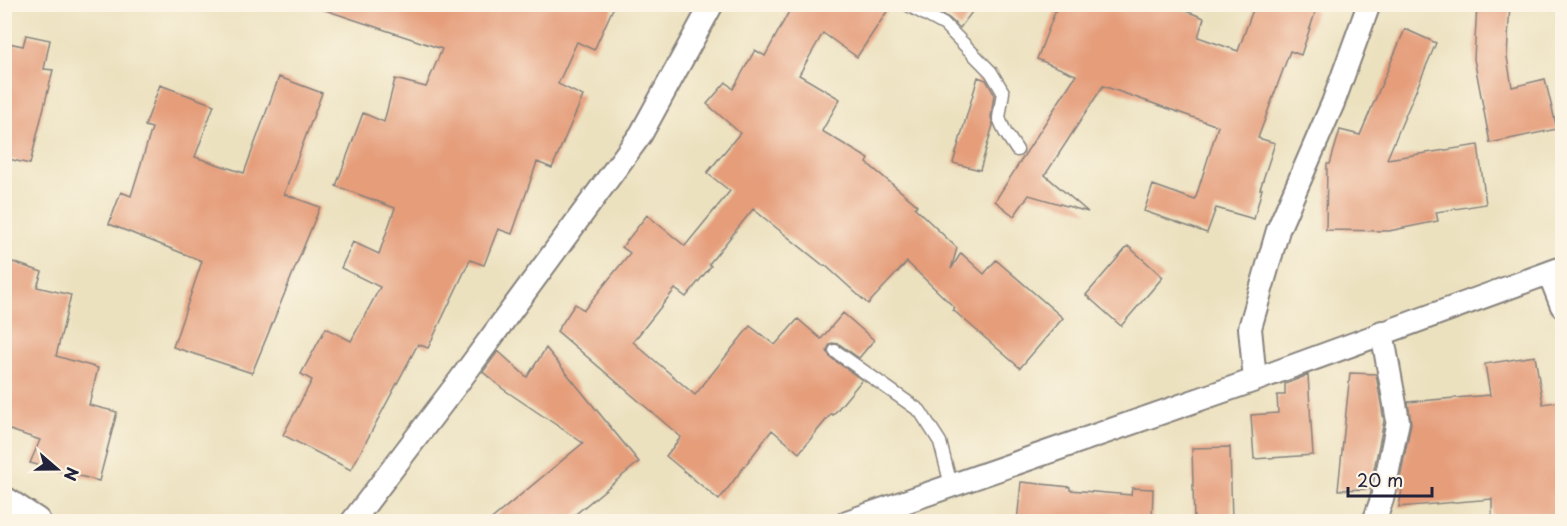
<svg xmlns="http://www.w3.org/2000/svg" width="1567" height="526" font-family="'Playpen Sans',sans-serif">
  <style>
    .building { fill: #e59d7a }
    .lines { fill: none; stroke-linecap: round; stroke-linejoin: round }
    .service-casing { stroke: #87827d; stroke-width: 15 }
    .minor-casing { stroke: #87827d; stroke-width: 26 }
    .tertiary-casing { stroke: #87827d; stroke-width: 32 }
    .service { stroke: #fff; stroke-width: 12 }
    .minor { stroke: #fff; stroke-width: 22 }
    .tertiary { stroke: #fff; stroke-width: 28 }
  </style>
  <rect width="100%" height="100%" fill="#fcf5e5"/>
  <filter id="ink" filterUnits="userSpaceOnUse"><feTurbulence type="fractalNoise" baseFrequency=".0167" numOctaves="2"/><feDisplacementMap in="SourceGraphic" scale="12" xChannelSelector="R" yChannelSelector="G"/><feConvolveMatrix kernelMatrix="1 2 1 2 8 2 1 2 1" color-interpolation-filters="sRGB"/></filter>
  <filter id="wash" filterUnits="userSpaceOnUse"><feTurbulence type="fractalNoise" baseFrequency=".008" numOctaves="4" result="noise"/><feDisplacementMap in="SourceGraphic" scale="24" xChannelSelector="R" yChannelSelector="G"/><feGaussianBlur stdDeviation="1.35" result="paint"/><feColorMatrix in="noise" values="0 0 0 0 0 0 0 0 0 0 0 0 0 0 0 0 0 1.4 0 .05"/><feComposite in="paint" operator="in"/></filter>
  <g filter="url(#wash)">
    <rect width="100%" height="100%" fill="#ece1bf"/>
    <g id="blocks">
      <!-- building -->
      <path class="building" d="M 323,4 L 615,4 L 594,50 L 577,42 L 558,84 L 583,96 L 552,168 L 537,162 L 512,234 L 498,229 L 484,265 L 470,260 L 428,348 L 418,344 L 351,470 L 283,435 L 312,380 L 301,374 L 326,328 L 351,341 L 380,287 L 341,268 L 353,242 L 379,254 L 395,208 L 336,186 L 363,113 L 384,122 L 395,79 L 426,87 L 442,49 L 322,9 Z
        M 793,4 L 892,4 L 857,57 L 823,33 L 799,75 L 840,99 L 822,131 L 869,159 L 867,163 L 917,205 L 915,208 L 957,248 L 951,269 L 961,253 L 984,274 L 996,260 L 1063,318 L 1020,368 L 953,310 L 955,308 L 907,262 L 868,304 L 825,265 L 824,266 L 753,209 L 709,264 L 711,266 L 686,297 L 675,289 L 633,342 L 695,395 L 750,326 L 775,345 L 798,319 L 821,339 L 843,313 L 874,340 L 859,358 L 839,344 L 832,343 L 829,346 L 827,351 L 830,357 L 862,380 L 833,415 L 831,414 L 799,453 L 772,430 L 719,500 L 666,456 L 681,437 L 557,331 L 575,304 L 584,310 L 630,253 L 622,247 L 647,215 L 685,246 L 730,191 L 707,173 L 740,133 L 707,104 L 726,82 L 733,89 L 755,50 L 765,56 Z
        M 924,4 L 978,4 L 960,28 L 949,18 Z
        M 1058,4 L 1168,4 L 1204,18 L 1198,37 L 1238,51 L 1255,4 L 1300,4 L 1316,10 L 1301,55 L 1290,51 L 1258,138 L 1275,143 L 1260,189 L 1262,189 L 1254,219 L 1216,208 L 1207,233 L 1144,211 L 1153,185 L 1195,200 L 1218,126 L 1103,86 L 1045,175 L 1088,212 L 1029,195 L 1014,216 L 995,201 L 1076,75 L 1037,59 Z
        M 1477,4 L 1510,4 L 1507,57 L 1512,87 L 1545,79 L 1557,129 L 1490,143 L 1474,59 Z
        M 1405,29 L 1436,43 L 1387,159 L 1478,145 L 1486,204 L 1436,212 L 1438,221 L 1389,231 L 1326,230 L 1327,164 L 1330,164 L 1340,130 L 1360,135 Z
        M 26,35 L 50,40 L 44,69 L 53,70 L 30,164 L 4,158 L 4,42 L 23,46 Z
        M 279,77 L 322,93 L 284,194 L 320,207 L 252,373 L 173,347 L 202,261 L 109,224 L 121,192 L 131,196 L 152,128 L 145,126 L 160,85 L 214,105 L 195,157 L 244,173 Z
        M 978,77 L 986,80 L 994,94 L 991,117 L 993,125 L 980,170 L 953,163 Z
        M 1128,246 L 1163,277 L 1121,326 L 1086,295 Z
        M 4,259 L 42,272 L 37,287 L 71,295 L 56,356 L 98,368 L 89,405 L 117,412 L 99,481 L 30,463 L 40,440 L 4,428 Z
        M 546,348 L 639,462 L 566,522 L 488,522 L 583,443 L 503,389 L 483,372 L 498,351 L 527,377 Z
        M 1535,356 L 1543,404 L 1563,401 L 1563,522 L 1492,522 L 1492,499 L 1399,507 L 1402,489 L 1398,489 L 1411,423 L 1408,402 L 1490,395 L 1485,364 Z
        M 1350,373 L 1376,374 L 1384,421 L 1370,489 L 1338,490 Z
        M 1308,375 L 1313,455 L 1254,459 L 1251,415 L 1278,413 L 1277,395 L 1285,395 L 1285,384 Z
        M 1230,447 L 1232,522 L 1194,522 L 1192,448 Z
        M 1021,482 L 1070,487 L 1070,490 L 1131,495 L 1132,488 L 1153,489 L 1152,522 L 1017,522 Z"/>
    </g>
  </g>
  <g filter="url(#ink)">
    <use href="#blocks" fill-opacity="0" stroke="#87827d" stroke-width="1.5"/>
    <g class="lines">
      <defs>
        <path id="service" d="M 906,4 L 945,25 L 991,72 L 1003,92 L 999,118 L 1005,132 L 1017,150
          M 835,351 L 920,411 L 940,442 L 951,485"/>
        <path id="minor" d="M 1549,273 L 1562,306
          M 1255,380 L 1250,328 L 1278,230 L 1333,103 L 1369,4
          M 352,522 L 460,380 L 641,134 L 712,4
          M 847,522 L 1255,380 L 1562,268
          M 1374,522 L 1382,499 L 1398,421 L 1382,332"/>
        <path id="tertiary" d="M 4,501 L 36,522"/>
      </defs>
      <!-- service casing -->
      <use href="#service" class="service-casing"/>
      <!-- minor casing -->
      <use href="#minor" class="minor-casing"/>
      <!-- tertiary casing -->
      <use href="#tertiary" class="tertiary-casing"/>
      <!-- service -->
      <use href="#service" class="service"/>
      <!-- minor -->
      <use href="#minor" class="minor"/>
      <!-- tertiary -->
      <use href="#tertiary" class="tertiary"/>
    </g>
  </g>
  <!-- margin -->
  <rect width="1567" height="526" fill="none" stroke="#fcf5e5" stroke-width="24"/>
  <!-- north arrow -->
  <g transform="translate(57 469) rotate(110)" stroke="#fcf5e5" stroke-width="4.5" paint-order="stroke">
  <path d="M0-4.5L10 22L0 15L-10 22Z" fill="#22223b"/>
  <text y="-9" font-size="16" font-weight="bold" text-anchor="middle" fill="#22223b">N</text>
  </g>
  <!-- scale -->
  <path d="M1348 487v9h84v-9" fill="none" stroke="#22223b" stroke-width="3"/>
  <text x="1357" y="487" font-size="18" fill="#22223b" stroke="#fcf5e5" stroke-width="4.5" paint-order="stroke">20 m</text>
</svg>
